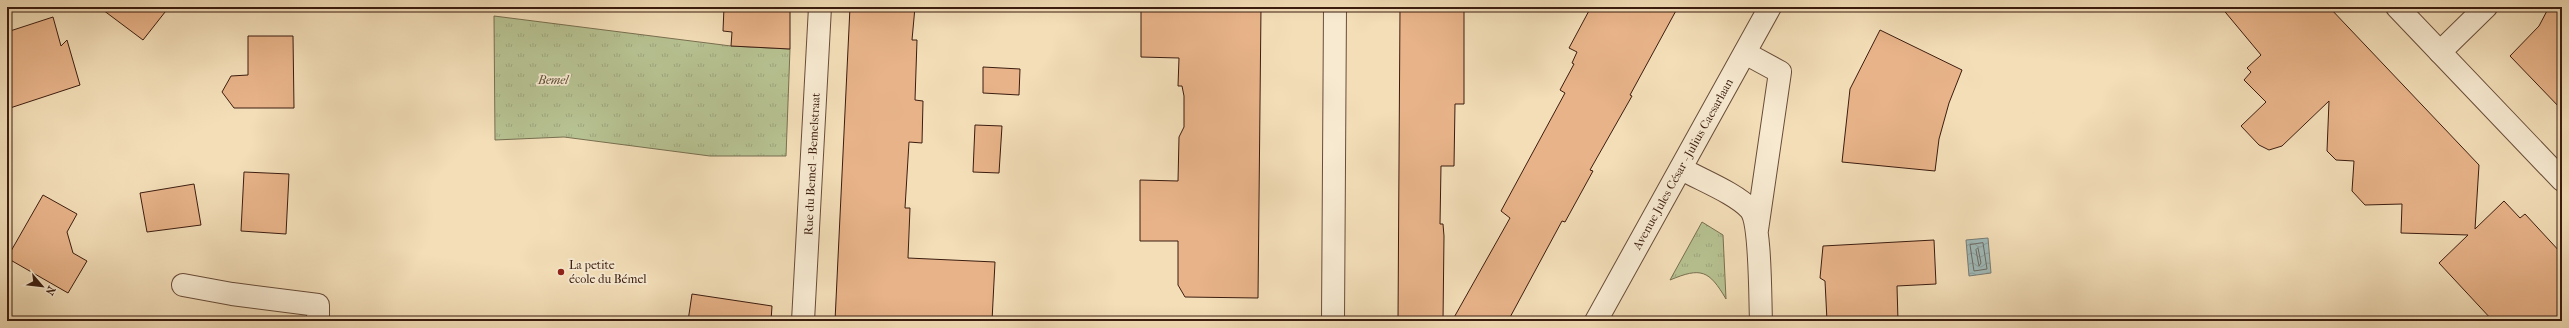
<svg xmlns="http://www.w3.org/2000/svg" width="2569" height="328" font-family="'IM FELL French Canon',serif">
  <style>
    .park { fill: url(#park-tufts); stroke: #796f50 }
    .water { fill: url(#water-waves); stroke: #777b75 }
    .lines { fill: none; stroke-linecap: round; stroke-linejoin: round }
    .shore { stroke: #6d6b64; stroke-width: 1 }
    .building { fill: #e8b389; stroke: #3b1c0f }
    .minor-casing { stroke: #694c39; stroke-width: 24 }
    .tertiary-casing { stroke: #694c39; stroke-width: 24 }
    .minor { stroke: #f7ead1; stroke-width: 22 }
    .tertiary { stroke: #f7ead1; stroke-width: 22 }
    .poi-dot { fill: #8f2418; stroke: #f7ead1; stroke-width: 1.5 }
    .labels { text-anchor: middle; stroke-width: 3.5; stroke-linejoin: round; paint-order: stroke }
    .park-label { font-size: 12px; font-style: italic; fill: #604e36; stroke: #f7ead1 }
    .street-label { font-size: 12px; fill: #3b1c0f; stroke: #f7ead1 }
    .poi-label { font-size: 12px; fill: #3b1c0f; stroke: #f7ead1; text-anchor: start }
  </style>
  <defs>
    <pattern id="park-tufts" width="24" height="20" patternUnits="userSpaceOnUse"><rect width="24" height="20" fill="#b7c292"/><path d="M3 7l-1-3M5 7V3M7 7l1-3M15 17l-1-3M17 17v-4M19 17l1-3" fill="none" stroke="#9ea67d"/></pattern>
    <pattern id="water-waves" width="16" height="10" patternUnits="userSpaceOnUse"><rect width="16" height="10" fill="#9fbab9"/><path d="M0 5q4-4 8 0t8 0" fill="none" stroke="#8a9f9e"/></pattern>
  </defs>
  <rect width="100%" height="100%" fill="#f3deb8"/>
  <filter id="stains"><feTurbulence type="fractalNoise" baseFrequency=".005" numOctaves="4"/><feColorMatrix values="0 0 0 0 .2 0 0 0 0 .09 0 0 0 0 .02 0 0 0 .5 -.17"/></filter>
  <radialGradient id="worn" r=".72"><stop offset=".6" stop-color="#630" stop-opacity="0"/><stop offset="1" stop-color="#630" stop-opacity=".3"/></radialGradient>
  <!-- park -->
  <path class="park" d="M 494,16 L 731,46 L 790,49 L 786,156 L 710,156 L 564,137 L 495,140 Z
    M 1702,222 L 1723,235 L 1726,299 C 1709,270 1701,267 1670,280 Z"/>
  <!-- water -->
  <path class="water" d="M 1988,238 L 1991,273 L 1969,276 L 1966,240 Z"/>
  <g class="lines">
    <!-- shore -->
    <path class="shore" d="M 1983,243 L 1987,269 L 1974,271 L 1970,245 Z
      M 1978,248 L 1981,263 L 1979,266 L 1976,250 Z"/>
  </g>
  <!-- building -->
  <path class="building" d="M 99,7 L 169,7 L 143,40 Z
    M 724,7 L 790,7 L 790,49 L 731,46 L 732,32 L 723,31 Z
    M 850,7 L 915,7 L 912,40 L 917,40 L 915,100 L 923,101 L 922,143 L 909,142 L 905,208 L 910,208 L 908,258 L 995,262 L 992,321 L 835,321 Z
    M 1141,7 L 1261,7 L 1258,298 L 1185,297 L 1178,285 L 1178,241 L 1140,241 L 1140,180 L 1178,181 L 1179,137 L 1184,127 L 1184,96 L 1182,86 L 1178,86 L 1179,58 L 1141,57 Z
    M 1400,7 L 1464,7 L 1464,104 L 1455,104 L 1454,166 L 1441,166 L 1440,224 L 1443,224 L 1444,236 L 1443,321 L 1398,320 Z
    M 1591,7 L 1678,7 L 1630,95 L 1632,96 L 1590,170 L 1593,171 L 1565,222 L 1562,221 L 1508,321 L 1452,321 L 1510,218 L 1501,211 L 1565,93 L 1560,90 L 1574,64 L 1572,63 L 1577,52 L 1569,48 Z
    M 2221,7 L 2329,7 L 2479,165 L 2475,229 L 2504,201 L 2520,218 L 2525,214 L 2562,254 L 2562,321 L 2493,321 L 2439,263 L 2468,235 L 2401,233 L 2402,204 L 2365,205 L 2352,191 L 2354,161 L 2336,160 L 2327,151 L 2329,101 L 2282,146 L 2269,150 L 2259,145 L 2241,126 L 2266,102 L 2244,80 L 2251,72 L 2247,68 L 2261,55 Z
    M 2549,7 L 2562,7 L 2562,110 L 2510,56 L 2539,26 Z
    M 53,17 L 61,46 L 67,40 L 80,85 L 7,109 L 7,32 Z
    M 1880,30 L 1962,70 L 1949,103 L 1939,139 L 1935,171 L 1842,162 L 1850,89 Z
    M 248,36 L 293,36 L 294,108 L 234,108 L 222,92 L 231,76 L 248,75 Z
    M 983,67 L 1020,69 L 1019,95 L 983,93 Z
    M 975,125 L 1002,126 L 999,173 L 973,172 Z
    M 244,172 L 289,174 L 286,234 L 241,231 Z
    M 194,184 L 201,225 L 147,232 L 140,193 Z
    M 43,195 L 77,214 L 67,232 L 73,253 L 87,261 L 68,293 L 7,258 Z
    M 1934,240 L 1936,284 L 1897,286 L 1898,321 L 1827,321 L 1825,281 L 1820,278 L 1823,246 Z
    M 692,294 L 772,306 L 771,321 L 688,321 Z"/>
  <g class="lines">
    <defs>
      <path id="minor" d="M 2440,52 L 2486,7
        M 1745,53 L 1780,72 L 1757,230
        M 1682,169 C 1701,180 1735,193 1750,209 C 1761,222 1760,301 1761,321
        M 183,285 L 232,294 L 318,305 L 318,321
        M 803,321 L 820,7
        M 1333,321 L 1335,7"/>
      <path id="tertiary" d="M 2397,7 L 2562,180
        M 1596,321 L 1770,7"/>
    </defs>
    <!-- minor casing -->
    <use href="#minor" class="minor-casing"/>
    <!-- tertiary casing -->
    <use href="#tertiary" class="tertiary-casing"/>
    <!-- minor -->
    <use href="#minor" class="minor"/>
    <!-- tertiary -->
    <use href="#tertiary" class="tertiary"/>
  </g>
  <!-- markers -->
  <circle class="poi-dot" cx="561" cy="272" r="4"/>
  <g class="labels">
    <!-- park labels -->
    <g class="park-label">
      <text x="553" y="84">Bemel</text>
    </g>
    <!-- street labels -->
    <g class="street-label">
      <text transform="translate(812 164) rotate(-87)" y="4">Rue du Bemel - Bemelstraat</text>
      <text transform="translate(1683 164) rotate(-61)" y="4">Avenue Jules César - Julius Caesarlaan</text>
    </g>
    <!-- poi labels -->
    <g class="poi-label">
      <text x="569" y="269">La petite<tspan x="569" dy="14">école du Bémel</tspan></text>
    </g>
  </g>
  <!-- margin -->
  <rect width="2569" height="328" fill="none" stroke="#f3deb8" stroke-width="24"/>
  <rect x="8" y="8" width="2553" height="312" fill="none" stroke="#3b1c0f" stroke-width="2"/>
  <rect x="12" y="12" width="2545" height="304" fill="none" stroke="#3b1c0f"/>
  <!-- north arrow -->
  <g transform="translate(42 286) rotate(118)" stroke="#f7ead1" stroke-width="3" paint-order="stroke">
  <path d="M0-3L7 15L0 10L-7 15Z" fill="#3b1c0f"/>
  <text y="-6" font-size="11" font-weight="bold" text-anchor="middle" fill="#3b1c0f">N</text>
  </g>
  <rect width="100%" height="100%" filter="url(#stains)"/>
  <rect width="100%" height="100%" fill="url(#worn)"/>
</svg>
